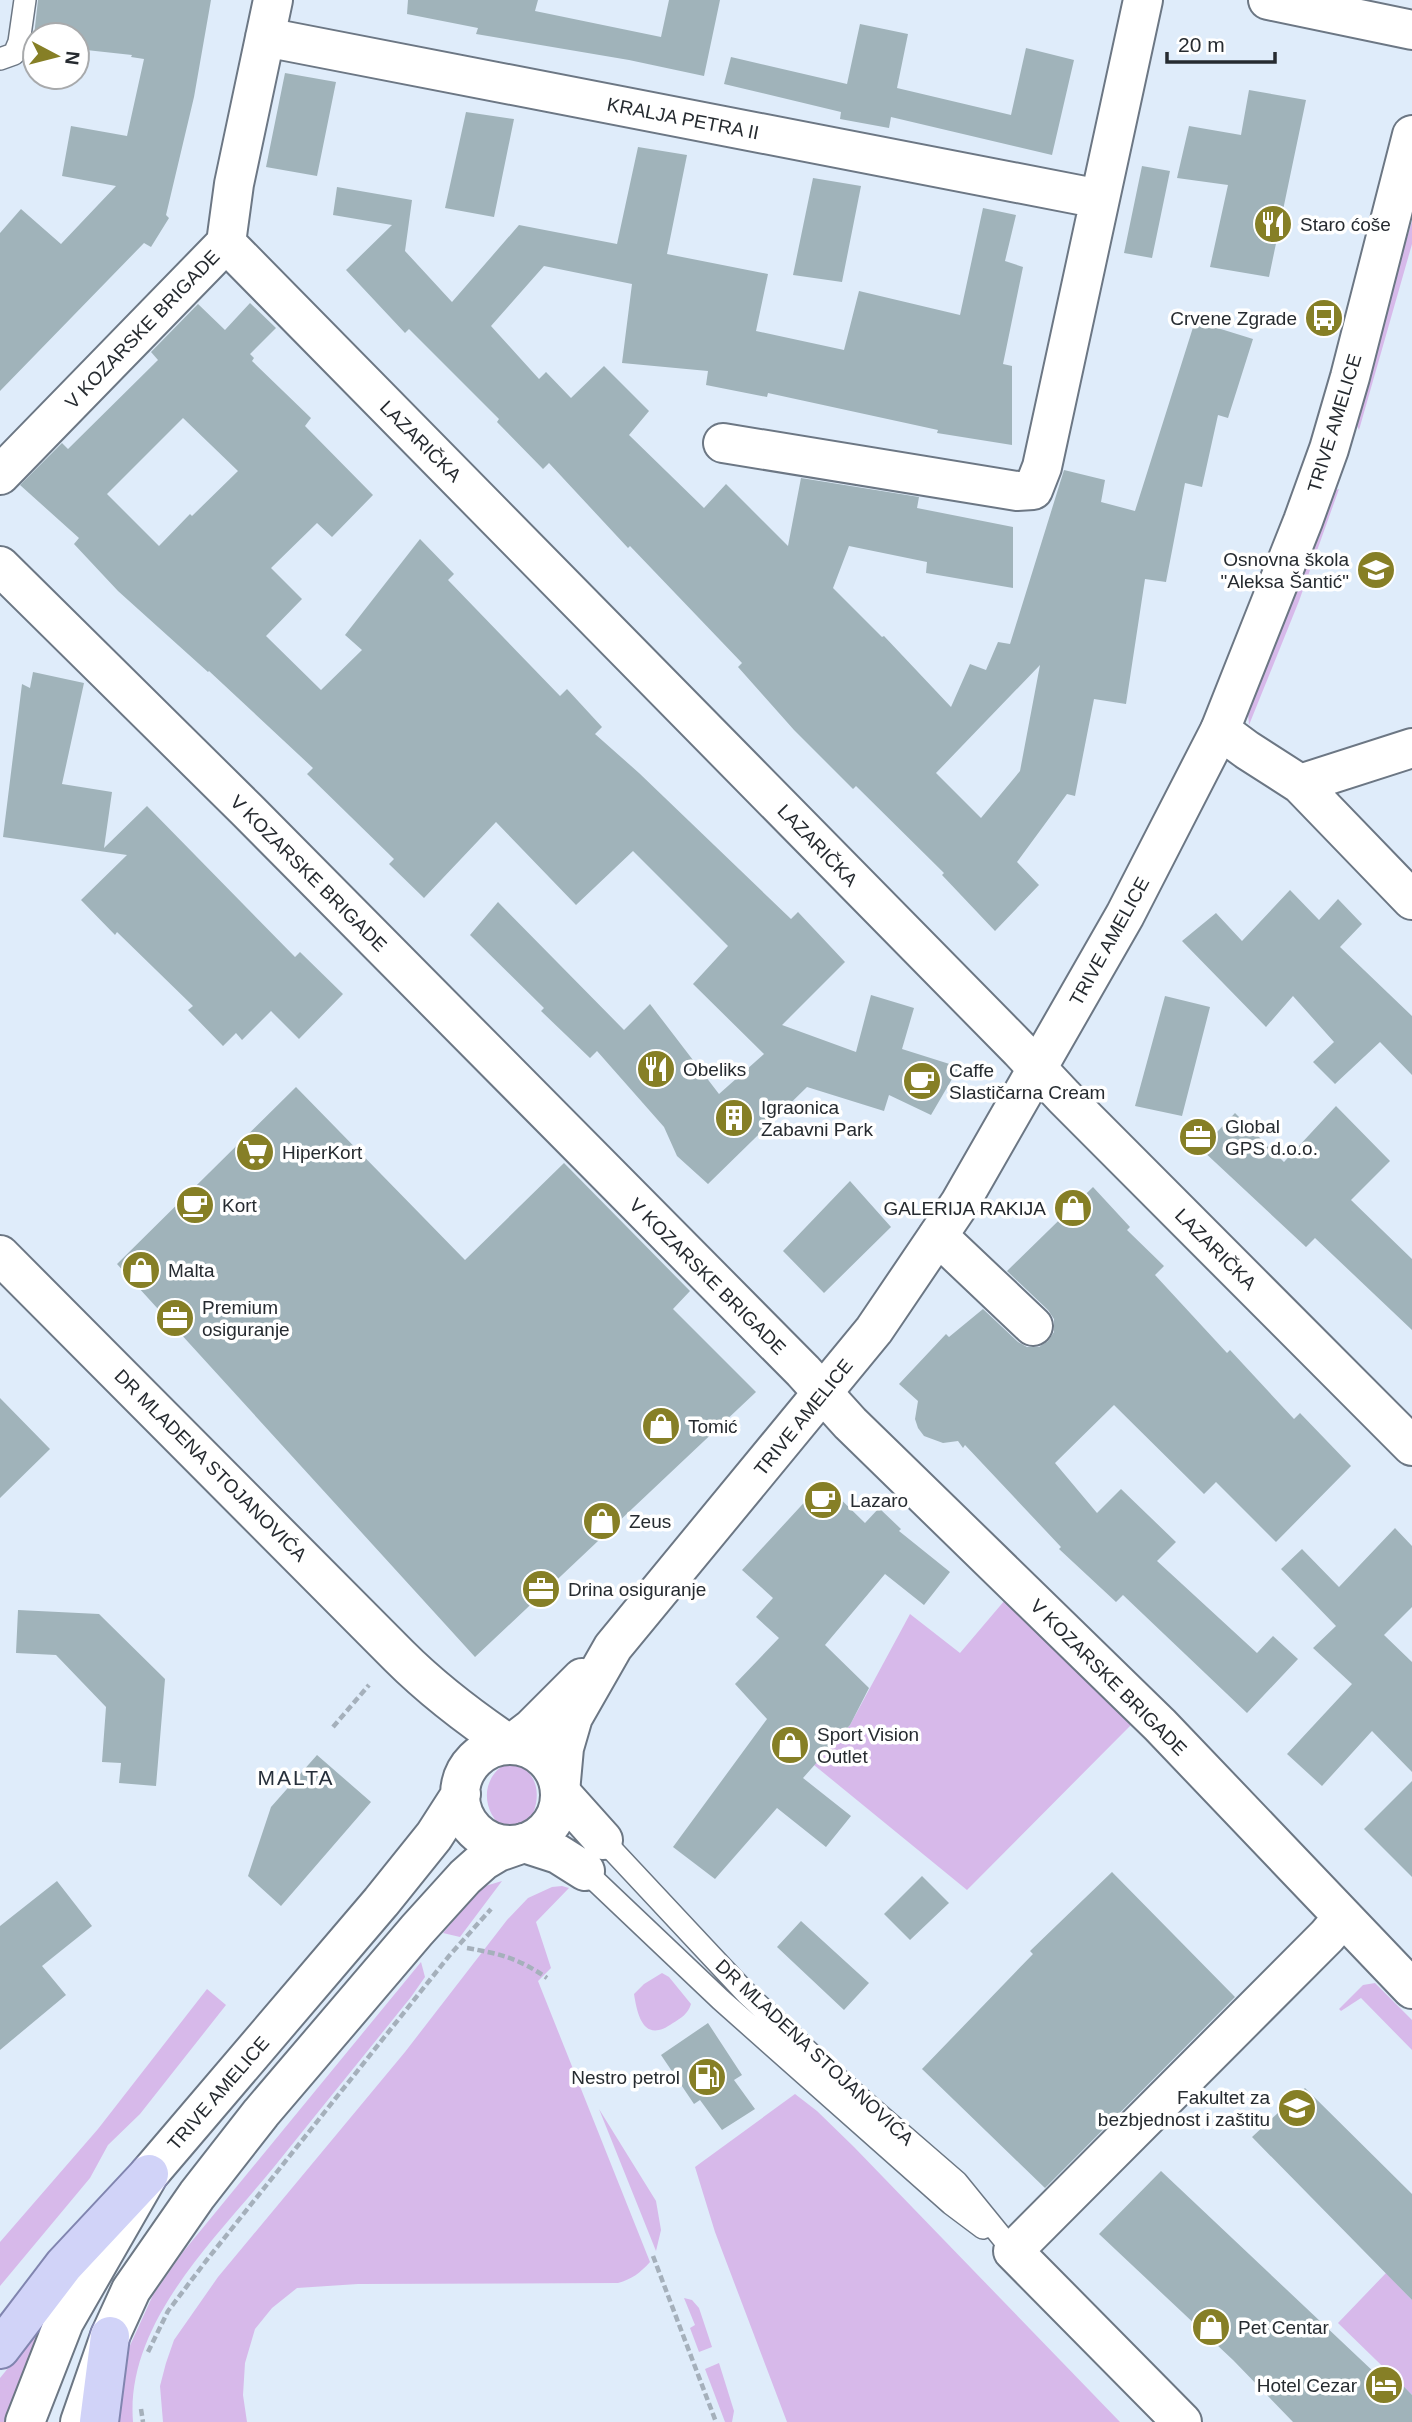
<svg xmlns="http://www.w3.org/2000/svg" width="1412" height="2422" font-family="Helvetica,sans-serif">
  <style>
    .green { fill: #d7b9ea }
    .building { fill: #a0b3ba; fill-rule: evenodd }
    .lines { fill: none; stroke-linecap: round; stroke-linejoin: round }
    .service-casing { stroke: #6c7784; stroke-width: 24 }
    .minor-casing { stroke: #6c7784; stroke-width: 42 }
    .tertiary-casing { stroke: #6c7784; stroke-width: 42 }
    .secondary-casing { stroke: #6c7784; stroke-width: 42 }
    .primary-casing { stroke: #8185af; stroke-width: 42 }
    .path { stroke: #a5b0bb; stroke-width: 4.5; stroke-dasharray: 7 3.5; stroke-linecap: butt }
    .service { stroke: #fff; stroke-width: 21 }
    .minor { stroke: #fff; stroke-width: 38 }
    .tertiary { stroke: #fff; stroke-width: 38 }
    .secondary { stroke: #fff; stroke-width: 38 }
    .primary { stroke: #d1d3f8; stroke-width: 38 }
    .labels { text-anchor: middle; stroke-width: 7; stroke-linejoin: round; paint-order: stroke }
    .street-label { font-size: 19px; fill: #262b30; stroke: #fff }
    .poi-label { font-size: 19px; fill: #262b30; stroke: #fff; text-anchor: start }
    .neighbourhood-label { font-size: 21px; letter-spacing: 2px; fill: #27303b; stroke: #fff }
  </style>
  <rect width="100%" height="100%" fill="#dfecfa"/>
  <!-- green -->
  <path class="green" d="M 1412,221 L 1412,244 L 1359,430 L 1353,417 Z
    M 1339,489 L 1299,601 L 1249,725 L 1248,713 L 1332,491 Z
    M 1005,1600 L 1131,1725 L 967,1890 L 814,1765 L 850,1725 L 910,1614 L 960,1653 Z
    M 509,1762 C 541,1769 543,1801 527,1825 L 506,1830 C 480,1812 480,1776 509,1762 Z
    M 502,1881 L 460,1937 L 443,1933 L 482,1887 Z
    M 562,1886 L 569,1888 L 536,1922 L 551,1968 L 538,1981 L 650,2262 C 640,2273 632,2279 618,2283 L 358,2284 L 297,2288 L 272,2308 L 255,2329 L 245,2363 L 243,2395 L 247,2422 L 163,2422 L 160,2386 L 166,2363 L 174,2340 L 218,2277 L 405,2052 L 507,1920 L 528,1898 L 552,1887 Z
    M 421,1962 L 425,1977 L 411,1997 C 365,2054 319,2111 274,2167 C 216,2238 125,2323 133,2422 L 118,2422 L 122,2363 L 153,2295 L 183,2252 Z
    M 662,1973 L 669,1977 L 691,2004 C 688,2014 681,2018 673,2023 C 645,2043 638,2019 634,1994 L 644,1984 Z
    M 1375,1983 L 1412,2020 L 1412,2050 L 1361,1998 L 1341,2011 L 1339,2009 L 1363,1985 Z
    M 207,1989 L 226,2005 L 140,2114 L 108,2145 L 90,2178 L 0,2286 L 0,2242 L 98,2129 Z
    M 795,2094 L 817,2111 L 854,2147 L 1120,2422 L 787,2422 L 715,2232 L 695,2167 Z
    M 599,2109 L 656,2201 L 661,2230 L 656,2251 Z
    M 1386,2273 L 1412,2300 L 1412,2395 L 1338,2323 Z
    M 684,2298 L 692,2300 L 699,2308 L 712,2347 L 699,2352 L 690,2328 L 695,2325 Z
    M 52,2314 L 12,2422 L 0,2422 L 0,2378 Z
    M 719,2363 L 734,2411 L 732,2422 L 725,2422 L 705,2369 Z"/>
  <!-- building -->
  <path class="building" d="M 38,0 L 211,0 L 194,97 L 166,215 L 169,218 L 151,247 L 144,243 L 0,391 L 0,233 L 21,209 L 61,244 L 116,186 L 62,176 L 71,126 L 127,136 L 144,59 L 131,57 L 132,55 L 77,49 L 77,35 L 35,35 L 35,45 L 33,45 Z
    M 408,0 L 538,0 L 535,11 L 661,37 L 669,0 L 720,0 L 704,76 L 629,60 L 476,34 L 478,28 L 407,14 Z
    M 860,24 L 908,34 L 897,88 L 1011,115 L 1026,48 L 1074,60 L 1052,155 L 891,117 L 889,128 L 840,119 L 841,112 L 724,84 L 731,57 L 847,84 Z
    M 285,73 L 336,82 L 317,176 L 266,167 Z
    M 1249,90 L 1306,100 L 1269,277 L 1210,267 L 1228,185 L 1177,178 L 1189,126 L 1241,135 Z
    M 466,112 L 514,119 L 494,217 L 445,208 Z
    M 638,147 L 687,155 L 667,254 L 768,274 L 756,331 L 844,350 L 859,291 L 960,315 L 983,208 L 1016,215 L 1005,261 L 1023,267 L 1003,364 L 1012,366 L 1012,445 L 937,433 L 938,430 L 768,393 L 767,397 L 706,385 L 708,371 L 622,363 L 632,284 L 544,266 L 491,326 L 539,379 L 546,372 L 571,398 L 604,366 L 649,411 L 629,435 L 704,508 L 726,484 L 788,546 L 801,478 L 919,497 L 917,508 L 1013,527 L 1013,588 L 926,573 L 927,562 L 849,546 L 833,588 L 882,637 L 884,636 L 951,707 L 970,664 L 986,670 L 998,642 L 1010,644 L 1064,470 L 1105,480 L 1101,502 L 1135,511 L 1195,321 L 1253,339 L 1228,418 L 1218,415 L 1202,487 L 1185,483 L 1166,582 L 1145,579 L 1126,704 L 1094,699 L 1075,796 L 1067,794 L 1017,862 L 1039,885 L 995,931 L 942,875 L 944,873 L 856,786 L 853,789 L 794,730 L 738,667 L 742,663 L 630,546 L 628,548 L 549,463 L 543,469 L 497,422 L 499,419 L 409,329 L 405,333 L 346,270 L 392,225 L 333,215 L 337,187 L 412,200 L 405,251 L 452,302 L 519,225 L 617,244 ZM 1040,665 L 1020,771 L 981,818 L 936,773 Z
    M 1142,166 L 1170,171 L 1152,258 L 1124,253 Z
    M 813,178 L 861,186 L 842,282 L 793,275 Z
    M 250,303 L 276,328 L 250,354 L 254,358 L 252,361 L 311,418 L 305,426 L 373,495 L 332,537 L 317,523 L 271,568 L 302,599 L 266,636 L 321,690 L 362,650 L 345,635 L 420,539 L 454,574 L 448,580 L 560,696 L 567,689 L 602,727 L 595,734 L 639,773 L 791,919 L 798,912 L 845,962 L 782,1025 L 856,1052 L 871,995 L 914,1008 L 902,1049 L 959,1067 L 931,1115 L 889,1095 L 884,1111 L 807,1087 L 708,1184 L 677,1156 L 664,1127 L 597,1051 L 590,1058 L 541,1011 L 544,1008 L 470,935 L 498,902 L 624,1030 L 650,1004 L 719,1094 L 764,1054 L 693,984 L 728,946 L 633,851 L 576,905 L 496,822 L 424,898 L 389,864 L 394,859 L 307,774 L 313,768 L 209,671 L 208,672 L 118,591 L 74,544 L 79,538 L 20,485 L 62,443 L 68,449 L 158,360 L 151,352 L 198,304 L 225,330 ZM 183,418 L 238,471 L 192,516 L 190,514 L 159,546 L 107,494 Z
    M 33,672 L 84,683 L 62,784 L 112,792 L 104,848 L 147,806 L 295,957 L 300,952 L 343,994 L 299,1039 L 271,1011 L 242,1040 L 236,1033 L 223,1046 L 188,1010 L 193,1006 L 117,932 L 115,935 L 81,900 L 127,855 L 3,837 L 22,684 L 30,688 Z
    M 1290,890 L 1319,920 L 1338,899 L 1362,924 L 1340,947 L 1412,1016 L 1412,1075 L 1380,1042 L 1335,1084 L 1313,1062 L 1334,1042 L 1293,996 L 1266,1027 L 1182,941 L 1216,913 L 1242,941 Z
    M 1165,996 L 1210,1007 L 1182,1116 L 1135,1106 Z
    M 296,1087 L 465,1260 L 564,1163 L 690,1291 L 673,1309 L 756,1392 L 475,1657 L 117,1264 Z
    M 1336,1106 L 1390,1161 L 1351,1200 L 1412,1259 L 1412,1330 L 1315,1238 L 1306,1247 L 1201,1149 L 1235,1113 L 1284,1162 Z
    M 850,1181 L 891,1227 L 824,1293 L 783,1251 Z
    M 1093,1187 L 1130,1227 L 1127,1230 L 1164,1266 L 1155,1275 L 1227,1353 L 1230,1350 L 1294,1419 L 1300,1413 L 1351,1466 L 1276,1542 L 1216,1482 L 1204,1494 L 1114,1405 L 1055,1463 L 1097,1513 L 1121,1489 L 1176,1542 L 1157,1561 L 1257,1653 L 1273,1636 L 1298,1659 L 1247,1713 L 1123,1595 L 1116,1602 L 1059,1549 L 1061,1547 L 965,1445 L 963,1448 L 958,1441 L 943,1443 L 924,1436 L 918,1428 L 915,1419 L 918,1401 L 899,1384 L 946,1334 L 949,1337 L 983,1309 L 1018,1342 L 1027,1347 L 1039,1347 L 1048,1341 L 1054,1332 L 1054,1319 L 1048,1310 L 1007,1271 Z
    M 0,1398 L 50,1449 L 0,1498 Z
    M 823,1482 L 865,1523 L 879,1508 L 901,1529 L 899,1531 L 950,1572 L 924,1605 L 885,1574 L 825,1645 L 869,1688 L 850,1725 L 803,1778 L 851,1816 L 826,1847 L 777,1808 L 715,1879 L 673,1847 L 767,1719 L 735,1684 L 779,1638 L 756,1617 L 773,1598 L 742,1570 Z
    M 1395,1528 L 1412,1546 L 1412,1607 L 1384,1635 L 1412,1662 L 1412,1772 L 1372,1731 L 1322,1786 L 1287,1754 L 1352,1684 L 1313,1648 L 1336,1626 L 1281,1569 L 1302,1549 L 1339,1587 Z
    M 18,1610 L 99,1614 L 165,1679 L 156,1786 L 119,1783 L 121,1763 L 102,1762 L 106,1707 L 56,1655 L 16,1653 Z
    M 317,1755 L 371,1802 L 281,1906 L 248,1876 L 271,1807 Z
    M 1412,1781 L 1412,1877 L 1364,1829 Z
    M 1112,1872 L 1235,1997 L 1045,2188 L 922,2069 L 1033,1954 L 1030,1951 Z
    M 922,1876 L 949,1903 L 910,1940 L 884,1914 Z
    M 57,1881 L 92,1926 L 42,1966 L 66,1995 L 0,2050 L 0,1926 Z
    M 801,1921 L 869,1983 L 844,2010 L 777,1947 Z
    M 708,2023 L 742,2075 L 734,2080 L 755,2109 L 722,2130 L 700,2100 L 694,2104 L 661,2055 Z
    M 1305,2088 L 1412,2194 L 1412,2300 L 1252,2137 Z
    M 1161,2171 L 1376,2374 L 1384,2366 L 1412,2395 L 1412,2422 L 1293,2422 L 1233,2360 L 1099,2234 Z"/>
  <g class="lines">
    <defs>
      <path id="service" d="M 0,59 L 14,54 L 19,42 L 25,0
        M 603,1840 L 747,1994 L 830,2072 L 957,2182 L 1013,2251
        M 585,1871 L 721,2000 L 951,2204 L 983,2228"/>
      <path id="minor" d="M 265,37 L 1100,199
        M 226,243 L 1020,1050 L 1064,1097 L 1412,1446
        M 226,243 L 234,184 L 273,0
        M 723,443 L 1017,491 L 1033,490 L 1042,467 L 1143,0
        M 0,475 L 226,243
        M 0,566 L 247,810 L 803,1371 L 850,1423 L 1160,1725 L 1412,1989
        M 1220,730 L 1247,750 L 1300,784 L 1412,900
        M 1300,784 L 1412,748
        M 938,1236 L 1033,1326
        M 560,1792 L 603,1840
        M 524,1843 L 558,1854 L 585,1871
        M 1182,2422 L 1013,2251 L 1327,1936 L 1343,1917"/>
      <path id="tertiary" d="M 1268,0 L 1412,30"/>
      <path id="secondary" d="M 0,1255 L 399,1656 C 433,1690 470,1718 510,1745 L 532,1728 L 582,1678
        M460 1795a50 50 0 1 1 100 0a50 50 0 1 1-100 0Z
        M 560,1792 L 564,1748 L 573,1717 L 613,1647 L 874,1330 L 960,1203 L 1125,915 L 1220,730 L 1303,521 L 1329,449 L 1350,377 L 1412,135
        M 25,2422 L 64,2322 L 149,2174 L 381,1902 L 434,1836 L 461,1794
        M 80,2422 L 110,2336 L 131,2290 L 197,2195 L 261,2113 L 417,1930 L 465,1877 L 483,1861 L 498,1852 L 524,1843"/>
      <path id="primary" d="M 0,2349 L 64,2265 L 149,2174
        M 99,2422 L 110,2336"/>
    </defs>
    <!-- service casing -->
    <use href="#service" class="service-casing"/>
    <!-- minor casing -->
    <use href="#minor" class="minor-casing"/>
    <!-- tertiary casing -->
    <use href="#tertiary" class="tertiary-casing"/>
    <!-- secondary casing -->
    <use href="#secondary" class="secondary-casing"/>
    <!-- primary casing -->
    <use href="#primary" class="primary-casing"/>
    <!-- path -->
    <path class="path" d="M 333,1727 L 369,1685
      M 467,1948 C 501,1954 518,1958 547,1978
      M 653,2256 L 716,2422
      M 148,2352 L 168,2311 L 206,2261 L 449,1956 L 491,1909
      M 141,2409 L 143,2422"/>
    <!-- service -->
    <use href="#service" class="service"/>
    <!-- minor -->
    <use href="#minor" class="minor"/>
    <!-- tertiary -->
    <use href="#tertiary" class="tertiary"/>
    <!-- secondary -->
    <use href="#secondary" class="secondary"/>
    <!-- primary -->
    <use href="#primary" class="primary"/>
  </g>
  <!-- icons -->
  <defs>
    <symbol id="restaurant-disc" viewBox="-11 -11 22 22"><circle r="9.5" fill="#867f26" stroke="#fff"/><path d="M-5-6h1v4h1v-4h1v4h1v-4h1v5L-1.5 .5V6h-2V.5L-5-1ZM5-6V6H3V1.5H1.5Q1.5-4 5-6Z" fill="#fff"/></symbol>
    <symbol id="bus-disc" viewBox="-11 -11 22 22"><circle r="9.5" fill="#867f26" stroke="#fff"/><path d="M-5-6H5V4H4V6H2V4H-2V6H-4V4H-5ZM-3.5-4V0h7V-4ZM-3.5 1.2v1.5H-2V1.2ZM2 1.2v1.5H3.5V1.2Z" fill="#fff"/></symbol>
    <symbol id="school-disc" viewBox="-11 -11 22 22"><circle r="9.5" fill="#867f26" stroke="#fff"/><path d="M0-5L7-2L0 1L-7-2ZM-4 1L0 2.5L4 1V4Q0 6-4 4Z" fill="#fff"/></symbol>
    <symbol id="cafe-disc" viewBox="-11 -11 22 22"><circle r="9.5" fill="#867f26" stroke="#fff"/><path d="M-5.5-4.5H6V0H3Q3 3.5 0 3.5H-2.5Q-5.5 3.5-5.5 0ZM3-3.2v2h1.7v-2ZM-6 4.5H4V6H-6Z" fill="#fff"/></symbol>
    <symbol id="building-disc" viewBox="-11 -11 22 22"><circle r="9.5" fill="#867f26" stroke="#fff"/><path d="M-4-6H4V6H1V3H-1V6H-4ZM-2.5-4.3h1.7v1.8h-1.7ZM.8-4.3h1.7v1.8H.8ZM-2.5-1h1.7V.8h-1.7ZM.8-1h1.7V.8H.8Z" fill="#fff"/></symbol>
    <symbol id="office-disc" viewBox="-11 -11 22 22"><circle r="9.5" fill="#867f26" stroke="#fff"/><path d="M-6-3h4V-5.5h4V-3h4V5H-6ZM-1-4.5V-3h2v-1.5ZM-6 0V1H6V0Z" fill="#fff"/></symbol>
    <symbol id="supermarket-disc" viewBox="-11 -11 22 22"><circle r="9.5" fill="#867f26" stroke="#fff"/><path d="M-6-5.5h2.5l.6 2H6L4.5 2H-2.5L-4.4-4H-6ZM-1.5 3.2a1.3 1.3 0 1 0 .1 0ZM3 3.2a1.3 1.3 0 1 0 .1 0Z" fill="#fff"/></symbol>
    <symbol id="shop-disc" viewBox="-11 -11 22 22"><circle r="9.5" fill="#867f26" stroke="#fff"/><path d="M-5-2.5h2.3a2.7 3.5 0 0 1 5.4 0H5L5.5 6h-11ZM-1.5-2.5h3a1.5 2.3 0 0 0-3 0Z" fill="#fff"/></symbol>
    <symbol id="fuel-disc" viewBox="-11 -11 22 22"><circle r="9.5" fill="#867f26" stroke="#fff"/><path d="M-5.5-6h7V0h2V4h1.3V-2.5L3-4.5l.8-.8L6-3V5H2.5V1h-1V6h-7ZM-4.2-4.7v3.2H.2V-4.7Z" fill="#fff"/></symbol>
    <symbol id="university-disc" viewBox="-11 -11 22 22"><circle r="9.5" fill="#867f26" stroke="#fff"/><path d="M0-5L7-2L0 1L-7-2ZM-4 1L0 2.5L4 1V4Q0 6-4 4Z" fill="#fff"/></symbol>
    <symbol id="hotel-disc" viewBox="-11 -11 22 22"><circle r="9.5" fill="#867f26" stroke="#fff"/><path d="M-6-4.5h1.5V1H6V5H4.5V3h-9V5H-6ZM-4 0a1.8 1.8 0 1 1 3.6 0ZM.5 0V-2.5h3Q6-2.5 6 0Z" fill="#fff"/></symbol>
  </defs>
  <g fill-rule="evenodd">
    <use href="#restaurant-disc" x="1251" y="202" width="44" height="44"/>
    <use href="#bus-disc" x="1302" y="296" width="44" height="44"/>
    <use href="#school-disc" x="1354" y="548" width="44" height="44"/>
    <use href="#restaurant-disc" x="634" y="1047" width="44" height="44"/>
    <use href="#cafe-disc" x="900" y="1059" width="44" height="44"/>
    <use href="#building-disc" x="712" y="1096" width="44" height="44"/>
    <use href="#office-disc" x="1176" y="1115" width="44" height="44"/>
    <use href="#supermarket-disc" x="233" y="1130" width="44" height="44"/>
    <use href="#cafe-disc" x="173" y="1183" width="44" height="44"/>
    <use href="#shop-disc" x="1051" y="1186" width="44" height="44"/>
    <use href="#shop-disc" x="119" y="1248" width="44" height="44"/>
    <use href="#office-disc" x="153" y="1296" width="44" height="44"/>
    <use href="#shop-disc" x="639" y="1404" width="44" height="44"/>
    <use href="#cafe-disc" x="801" y="1478" width="44" height="44"/>
    <use href="#shop-disc" x="580" y="1499" width="44" height="44"/>
    <use href="#office-disc" x="519" y="1567" width="44" height="44"/>
    <use href="#shop-disc" x="768" y="1723" width="44" height="44"/>
    <use href="#fuel-disc" x="685" y="2055" width="44" height="44"/>
    <use href="#university-disc" x="1275" y="2086" width="44" height="44"/>
    <use href="#shop-disc" x="1189" y="2305" width="44" height="44"/>
    <use href="#hotel-disc" x="1362" y="2363" width="44" height="44"/>
  </g>
  <g class="labels">
    <!-- street labels -->
    <g class="street-label">
      <text transform="translate(683 118) rotate(11)" y="7">KRALJA PETRA II</text>
      <text transform="translate(142 329) rotate(-46)" y="7">V KOZARSKE BRIGADE</text>
      <text transform="translate(1334 423) rotate(-73)" y="7">TRIVE AMELICE</text>
      <text transform="translate(421 441) rotate(45)" y="7">LAZARIČKA</text>
      <text transform="translate(818 845) rotate(46)" y="7">LAZARIČKA</text>
      <text transform="translate(309 873) rotate(45)" y="7">V KOZARSKE BRIGADE</text>
      <text transform="translate(1109 941) rotate(-61)" y="7">TRIVE AMELICE</text>
      <text transform="translate(1216 1249) rotate(45)" y="7">LAZARIČKA</text>
      <text transform="translate(708 1276) rotate(45)" y="7">V KOZARSKE BRIGADE</text>
      <text transform="translate(803 1417) rotate(-51)" y="7">TRIVE AMELICE</text>
      <text transform="translate(211 1465) rotate(45)" y="7">DR MLADENA STOJANOVIĆA</text>
      <text transform="translate(1109 1677) rotate(45)" y="7">V KOZARSKE BRIGADE</text>
      <text transform="translate(815 2052) rotate(43)" y="7">DR MLADENA STOJANOVIĆA</text>
      <text transform="translate(218 2093) rotate(-49)" y="7">TRIVE AMELICE</text>
    </g>
    <!-- poi labels -->
    <g class="poi-label">
      <text x="1300" y="231">Staro ćoše</text>
      <text x="1297" y="325" text-anchor="end">Crvene Zgrade</text>
      <text x="1349" y="566" text-anchor="end">Osnovna škola<tspan x="1349" dy="22">"Aleksa Šantić"</tspan></text>
      <text x="683" y="1076">Obeliks</text>
      <text x="949" y="1077">Caffe<tspan x="949" dy="22">Slastičarna Cream</tspan></text>
      <text x="761" y="1114">Igraonica<tspan x="761" dy="22">Zabavni Park</tspan></text>
      <text x="1225" y="1133">Global<tspan x="1225" dy="22">GPS d.o.o.</tspan></text>
      <text x="282" y="1159">HiperKort</text>
      <text x="222" y="1212">Kort</text>
      <text x="1046" y="1215" text-anchor="end">GALERIJA RAKIJA</text>
      <text x="168" y="1277">Malta</text>
      <text x="202" y="1314">Premium<tspan x="202" dy="22">osiguranje</tspan></text>
      <text x="688" y="1433">Tomić</text>
      <text x="850" y="1507">Lazaro</text>
      <text x="629" y="1528">Zeus</text>
      <text x="568" y="1596">Drina osiguranje</text>
      <text x="817" y="1741">Sport Vision<tspan x="817" dy="22">Outlet</tspan></text>
      <text x="680" y="2084" text-anchor="end">Nestro petrol</text>
      <text x="1270" y="2104" text-anchor="end">Fakultet za<tspan x="1270" dy="22">bezbjednost i zaštitu</tspan></text>
      <text x="1238" y="2334">Pet Centar</text>
      <text x="1357" y="2392" text-anchor="end">Hotel Cezar</text>
    </g>
    <!-- neighbourhood labels -->
    <g class="neighbourhood-label">
      <text x="296" y="1785">MALTA</text>
    </g>
  </g>
  <!-- north arrow -->
  <g transform="translate(56 56) rotate(97)"><circle r="33" fill="#ffffff" stroke="#a8aaac" stroke-width="2"/>
  <path d="M0-5L12 26L0 18L-12 26Z" fill="#867f26"/>
  <text y="-10" font-size="19" font-weight="bold" text-anchor="middle" fill="#262b30">N</text>
  </g>
  <!-- scale -->
  <path d="M1167 52v10h108v-10" fill="none" stroke="#262b30" stroke-width="3.5"/>
  <text x="1178" y="52" font-size="21" fill="#262b30" stroke="#ffffff" stroke-width="5" paint-order="stroke">20 m</text>
</svg>
